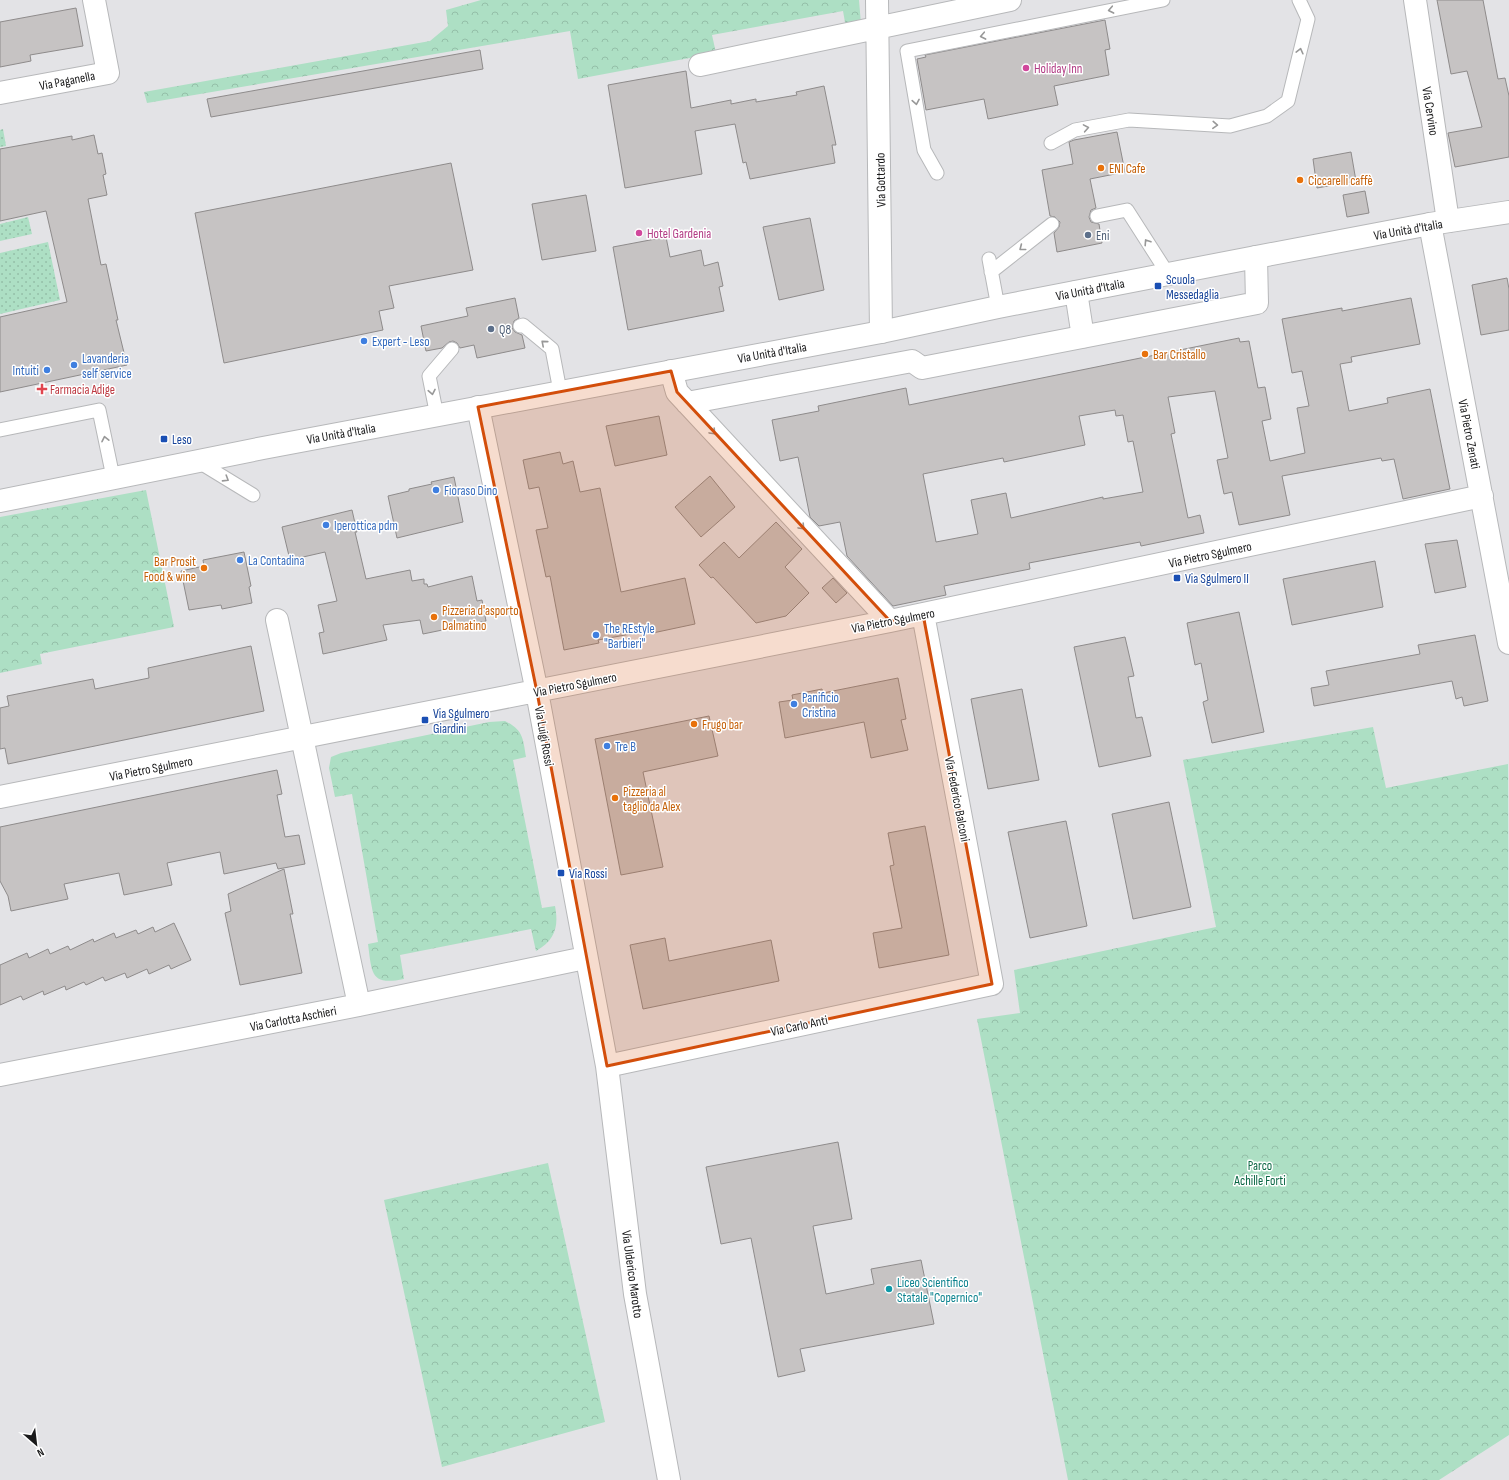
<svg xmlns="http://www.w3.org/2000/svg" width="1509" height="1480" font-family="'Sofia Sans Condensed',sans-serif">
  <style>
    .forest { fill: url(#forest-crowns) }
    .garden { fill: url(#garden-dots) }
    .building { fill: #c6c3c3; stroke: #8e8b8b; fill-rule: evenodd }
    .lines { fill: none; stroke-linecap: round; stroke-linejoin: round }
    .lane-casing { stroke: #b7b8ba; stroke-width: 15 }
    .street-casing { stroke: #b7b8ba; stroke-width: 24 }
    .primary-casing { stroke: #b7b8ba; stroke-width: 24 }
    .lane { stroke: #fff; stroke-width: 13 }
    .street { stroke: #fff; stroke-width: 22 }
    .primary { stroke: #fff; stroke-width: 22 }
    .oneway { stroke: #989898 }
    .marked { fill: #d34e0b; fill-opacity: 0.2; stroke: #d34e0b; stroke-width: 3; stroke-linejoin: round }
    .hotel-dot { fill: #d1479c; stroke: #fff; stroke-width: 1.5 }
    .food-dot { fill: #e8710a; stroke: #fff; stroke-width: 1.5 }
    .service-dot { fill: #5c6f8a; stroke: #fff; stroke-width: 1.5 }
    .transit-dot { fill: #1a4fb4; stroke: #fff; stroke-width: 1.5 }
    .shop-dot { fill: #3f7fe0; stroke: #fff; stroke-width: 1.5 }
    .health-dot { fill: #e0444e; stroke: #fff; stroke-width: 1.5 }
    .culture-dot { fill: #0f9aa8; stroke: #fff; stroke-width: 1.5 }
    .labels { text-anchor: middle; stroke-width: 3; stroke-linejoin: round; paint-order: stroke }
    .hotel-label { font-size: 13px; fill: #b23c85; stroke: #fff; text-anchor: start }
    .street-label { font-size: 13px; fill: #1a1a1b; stroke: #fff }
    .food-label { font-size: 13px; fill: #c56008; stroke: #fff; text-anchor: start }
    .service-label { font-size: 13px; fill: #4e5e75; stroke: #fff; text-anchor: start }
    .transit-label { font-size: 13px; fill: #164399; stroke: #fff; text-anchor: start }
    .shop-label { font-size: 13px; fill: #366cbe; stroke: #fff; text-anchor: start }
    .health-label { font-size: 13px; fill: #be3a42; stroke: #fff; text-anchor: start }
    .park-label { font-size: 13px; fill: #096643; stroke: #fff }
    .culture-label { font-size: 13px; fill: #0d838f; stroke: #fff; text-anchor: start }
  </style>
  <defs>
    <pattern id="forest-crowns" width="20" height="18" patternUnits="userSpaceOnUse"><rect width="20" height="18" fill="#addfc4"/><path d="M2 6a3 3 0 1 1 6 0M12 15a3 3 0 1 1 6 0" fill="none" stroke="#94bfa8"/></pattern>
    <pattern id="garden-dots" width="8" height="8" patternUnits="userSpaceOnUse"><rect width="8" height="8" fill="#addfc4"/><path d="M2 2h.1M6 6h.1" fill="none" stroke="#94bfa8" stroke-width="1.8" stroke-linecap="round"/></pattern>
  </defs>
  <rect width="100%" height="100%" fill="#e3e3e6"/>
  <!-- forest -->
  <path class="forest" d="M 481,0 L 859,0 L 861,24 L 846,28 L 843,11 L 712,35 L 716,53 L 578,79 L 570,31 L 147,103 L 144,92 L 430,41 L 448,26 L 446,10 Z
    M 146,490 L 174,627 L 40,654 L 42,664 L 0,673 L 0,517 Z
    M 505,721 C 523,730 523,738 526,757 L 513,760 L 542,908 L 555,906 C 559,927 555,940 536,951 L 531,929 L 400,955 L 404,979 C 370,986 372,973 368,944 L 378,942 L 352,794 L 335,797 L 329,768 L 331,757 L 341,753 L 489,722 Z
    M 1373,727 L 1386,788 L 1508,764 L 1509,1435 L 1439,1480 L 1068,1480 L 977,1019 L 1020,1013 L 1014,970 L 1216,927 L 1183,760 Z
    M 548,1163 L 605,1422 L 442,1467 L 384,1200 Z"/>
  <!-- garden -->
  <path class="garden" d="M 3,129 L 6,146 L 0,147 L 0,130 Z
    M 28,217 L 32,234 L 0,241 L 0,224 Z
    M 48,242 L 60,300 L 0,314 L 0,253 Z"/>
  <!-- building -->
  <path class="building" d="M 1437,0 L 1483,0 L 1498,79 L 1505,78 L 1509,96 L 1509,157 L 1455,167 L 1448,133 L 1482,127 L 1467,71 L 1451,74 Z
    M 76,8 L 83,46 L 30,55 L 31,61 L 0,67 L 0,22 Z
    M 1105,20 L 1110,49 L 1105,50 L 1109,75 L 1054,86 L 1058,105 L 988,119 L 984,99 L 926,110 L 917,59 L 926,57 L 925,55 Z
    M 480,50 L 483,69 L 211,117 L 207,99 Z
    M 686,71 L 691,108 L 731,100 L 731,104 L 756,99 L 756,102 L 797,95 L 796,92 L 824,86 L 836,145 L 832,145 L 835,163 L 750,179 L 746,162 L 743,163 L 735,124 L 695,131 L 702,174 L 625,188 L 608,85 Z
    M 1117,132 L 1125,172 L 1090,179 L 1096,208 L 1091,210 L 1089,217 L 1091,222 L 1099,224 L 1102,243 L 1057,252 L 1054,233 L 1059,227 L 1060,222 L 1055,217 L 1050,216 L 1042,170 L 1073,164 L 1069,142 L 1074,140 Z
    M 94,135 L 98,154 L 102,153 L 106,174 L 103,175 L 107,195 L 88,199 L 101,265 L 106,264 L 118,320 L 116,320 L 127,365 L 0,392 L 0,317 L 67,302 L 46,211 L 0,221 L 0,149 L 72,136 L 72,140 Z
    M 1351,152 L 1356,181 L 1317,188 L 1313,159 Z
    M 451,163 L 473,270 L 389,286 L 394,308 L 379,311 L 383,330 L 224,363 L 195,213 Z
    M 1365,191 L 1369,213 L 1347,217 L 1343,195 Z
    M 586,195 L 596,251 L 542,260 L 532,204 Z
    M 810,218 L 824,290 L 779,300 L 763,227 Z
    M 666,237 L 670,257 L 701,250 L 704,266 L 718,262 L 723,286 L 719,287 L 724,311 L 628,330 L 613,247 Z
    M 1507,278 L 1509,289 L 1509,330 L 1481,335 L 1472,285 Z
    M 515,298 L 519,318 L 514,321 L 512,328 L 515,332 L 522,335 L 525,348 L 477,358 L 474,345 L 460,348 L 457,343 L 453,341 L 449,342 L 442,348 L 426,351 L 421,326 L 468,316 L 466,308 Z
    M 1411,298 L 1420,344 L 1351,357 L 1352,362 L 1340,364 L 1349,411 L 1388,403 L 1387,398 L 1430,389 L 1450,489 L 1403,499 L 1394,459 L 1382,461 L 1381,458 L 1282,476 L 1290,515 L 1239,525 L 1232,492 L 1224,494 L 1217,460 L 1228,458 L 1215,391 L 1168,397 L 1175,433 L 1171,434 L 1188,518 L 1200,515 L 1204,533 L 1141,546 L 1140,542 L 1029,563 L 1030,569 L 944,586 L 946,595 L 893,606 L 847,556 L 840,522 L 819,526 L 810,517 L 798,457 L 780,461 L 772,420 L 819,411 L 818,406 L 906,388 L 909,405 L 1239,338 L 1240,342 L 1249,341 L 1258,388 L 1265,387 L 1271,419 L 1262,421 L 1270,461 L 1305,453 L 1297,408 L 1309,406 L 1302,371 L 1292,373 L 1282,319 L 1342,308 L 1342,311 ZM 1115,410 L 1116,416 L 1123,415 L 1128,442 L 1133,441 L 1143,492 L 1103,499 L 1103,497 L 1011,518 L 1006,493 L 971,500 L 978,534 L 936,542 L 923,474 L 1003,458 L 1004,462 L 1085,445 L 1079,416 Z
    M 659,416 L 667,455 L 615,466 L 606,426 Z
    M 560,452 L 563,464 L 573,461 L 580,492 L 600,488 L 621,592 L 685,578 L 695,624 L 648,634 L 647,631 L 598,640 L 599,643 L 564,650 L 550,576 L 546,577 L 536,530 L 548,528 L 539,487 L 529,489 L 523,460 Z
    M 710,476 L 735,507 L 701,537 L 675,507 Z
    M 454,477 L 463,522 L 397,538 L 388,496 L 409,491 L 409,489 L 432,484 L 431,482 Z
    M 352,510 L 357,532 L 355,532 L 366,579 L 410,570 L 412,581 L 424,579 L 424,584 L 427,584 L 428,587 L 472,576 L 477,601 L 482,600 L 486,621 L 423,634 L 420,620 L 383,625 L 387,640 L 323,654 L 319,633 L 324,632 L 318,605 L 337,601 L 325,552 L 290,560 L 282,527 Z
    M 776,522 L 802,549 L 785,567 L 809,593 L 786,616 L 756,623 L 713,577 L 711,578 L 699,565 L 724,542 L 739,558 Z
    M 1457,540 L 1466,587 L 1435,593 L 1425,544 Z
    M 244,552 L 251,586 L 249,587 L 252,603 L 222,609 L 221,605 L 189,610 L 181,571 L 204,566 L 203,560 Z
    M 1375,561 L 1383,607 L 1292,625 L 1283,579 Z
    M 833,578 L 847,593 L 836,603 L 822,588 Z
    M 1239,612 L 1264,732 L 1212,743 L 1203,702 L 1208,700 L 1201,663 L 1195,665 L 1187,623 Z
    M 1475,635 L 1488,701 L 1464,706 L 1462,697 L 1456,699 L 1452,681 L 1314,706 L 1311,688 L 1329,685 L 1326,671 L 1420,654 L 1418,645 Z
    M 1125,637 L 1134,676 L 1128,677 L 1136,718 L 1142,717 L 1151,756 L 1099,767 L 1074,647 Z
    M 251,646 L 264,711 L 8,764 L 5,748 L 0,749 L 0,708 L 9,706 L 7,696 L 93,679 L 95,689 L 149,678 L 148,668 Z
    M 898,678 L 906,719 L 901,720 L 908,750 L 871,758 L 864,722 L 785,738 L 779,702 L 793,700 L 792,695 L 822,689 L 823,693 Z
    M 1022,689 L 1039,780 L 988,789 L 971,699 Z
    M 709,716 L 718,756 L 643,772 L 663,867 L 621,875 L 595,739 Z
    M 277,770 L 282,794 L 277,795 L 285,837 L 299,835 L 305,864 L 278,869 L 276,863 L 224,874 L 220,852 L 167,863 L 172,885 L 124,895 L 119,873 L 64,884 L 68,899 L 11,911 L 8,896 L 0,881 L 0,827 Z
    M 1169,802 L 1191,907 L 1133,919 L 1112,814 Z
    M 1066,821 L 1087,926 L 1030,938 L 1008,832 Z
    M 925,826 L 949,955 L 879,968 L 873,933 L 902,928 L 890,866 L 894,865 L 888,833 Z
    M 284,869 L 293,914 L 290,914 L 302,973 L 240,985 L 225,913 L 231,911 L 228,894 Z
    M 174,923 L 191,960 L 171,969 L 169,965 L 149,974 L 147,969 L 127,978 L 125,973 L 105,981 L 103,977 L 86,985 L 84,982 L 66,990 L 65,986 L 44,995 L 43,991 L 23,1000 L 21,996 L 0,1005 L 0,965 L 27,953 L 29,958 L 48,949 L 50,954 L 68,946 L 70,950 L 93,939 L 94,942 L 114,933 L 116,938 L 136,930 L 138,934 L 153,927 L 155,932 Z
    M 665,938 L 669,961 L 771,940 L 779,981 L 643,1009 L 630,945 Z
    M 838,1142 L 852,1219 L 813,1226 L 826,1294 L 874,1284 L 871,1269 L 921,1260 L 934,1324 L 800,1349 L 805,1371 L 778,1377 L 751,1238 L 721,1244 L 706,1167 Z"/>
  <g class="lines">
    <defs>
      <path id="lane" d="M 1051,143 L 1075,130 L 1129,120 L 1230,126 L 1267,116 L 1288,101 L 1308,19 L 1299,0
        M 937,173 L 924,150 L 907,51 L 1163,0
        M 1097,216 L 1127,210 L 1168,274
        M 989,259 L 998,307
        M 991,272 L 1052,224
        M 520,326 L 523,325 L 552,349 L 560,391
        M 437,416 L 429,376 L 452,349
        M 0,430 L 99,410 L 113,477
        M 199,462 L 253,495"/>
      <path id="street" d="M 877,0 L 881,332
        M 1415,0 L 1448,221
        M 700,65 L 1010,0
        M 0,93 L 108,73 L 94,0
        M 1430,224 L 1509,643
        M 1076,292 L 1083,337
        M 671,371 L 677,392 L 890,621
        M 687,403 L 912,361 L 922,368 L 1257,303 L 1256,257
        M 478,407 L 537,692 L 607,1066 L 635,1294 L 669,1480
        M 277,620 L 359,1005
        M 0,797 L 890,621 L 1482,496
        M 607,1066 L 992,984 L 923,614
        M 0,1075 L 359,1005 L 585,958"/>
      <path id="primary" d="M 0,501 L 263,448 L 881,332 L 998,307 L 1256,257 L 1430,224 L 1509,212"/>
    </defs>
    <!-- lane casing -->
    <use href="#lane" class="lane-casing"/>
    <!-- street casing -->
    <use href="#street" class="street-casing"/>
    <!-- primary casing -->
    <use href="#primary" class="primary-casing"/>
    <!-- lane -->
    <use href="#lane" class="lane"/>
    <!-- street -->
    <use href="#street" class="street"/>
    <!-- primary -->
    <use href="#primary" class="primary"/>
  </g>
  <!-- one-way arrows -->
  <defs><path id="oneway-chevron" d="M-2-3.5L2.5 0L-2 3.5" fill="none" stroke-width="1.6" stroke-linecap="round" stroke-linejoin="round"/></defs>
  <g class="oneway">
    <use href="#oneway-chevron" transform="translate(1111 10) rotate(169)"/>
    <use href="#oneway-chevron" transform="translate(983 36) rotate(169)"/>
    <use href="#oneway-chevron" transform="translate(1300 51) rotate(-76)"/>
    <use href="#oneway-chevron" transform="translate(916 102) rotate(80)"/>
    <use href="#oneway-chevron" transform="translate(1215 125) rotate(3)"/>
    <use href="#oneway-chevron" transform="translate(1086 128) rotate(-10)"/>
    <use href="#oneway-chevron" transform="translate(1147 242) rotate(-123)"/>
    <use href="#oneway-chevron" transform="translate(1022 248) rotate(142)"/>
    <use href="#oneway-chevron" transform="translate(544 343) rotate(-139)"/>
    <use href="#oneway-chevron" transform="translate(432 392) rotate(79)"/>
    <use href="#oneway-chevron" transform="translate(713 432) rotate(47)"/>
    <use href="#oneway-chevron" transform="translate(105 439) rotate(-102)"/>
    <use href="#oneway-chevron" transform="translate(226 479) rotate(32)"/>
    <use href="#oneway-chevron" transform="translate(802 527) rotate(47)"/>
  </g>
  <!-- marked area -->
  <path class="marked" d="M 671,371 L 677,392 L 890,621 L 923,614 L 992,984 L 607,1066 L 537,692 L 478,407 Z"/>
  <!-- markers -->
  <g class="hotel-dot">
    <circle cx="1026" cy="68" r="4"/>
    <circle cx="639" cy="233" r="4"/>
  </g>
  <g class="food-dot">
    <circle cx="1101" cy="168" r="4"/>
    <circle cx="1300" cy="180" r="4"/>
    <circle cx="1145" cy="354" r="4"/>
    <circle cx="204" cy="568" r="4"/>
    <circle cx="434" cy="617" r="4"/>
    <circle cx="694" cy="724" r="4"/>
    <circle cx="615" cy="798" r="4"/>
  </g>
  <g class="service-dot">
    <circle cx="1088" cy="235" r="4"/>
    <circle cx="491" cy="329" r="4"/>
  </g>
  <g class="transit-dot">
    <rect x="1154" y="282" width="8" height="8" rx="2"/>
    <rect x="160" y="435" width="8" height="8" rx="2"/>
    <rect x="1173" y="574" width="8" height="8" rx="2"/>
    <rect x="421" y="716" width="8" height="8" rx="2"/>
    <rect x="557" y="869" width="8" height="8" rx="2"/>
  </g>
  <g class="shop-dot">
    <circle cx="364" cy="341" r="4"/>
    <circle cx="74" cy="365" r="4"/>
    <circle cx="47" cy="370" r="4"/>
    <circle cx="436" cy="490" r="4"/>
    <circle cx="326" cy="525" r="4"/>
    <circle cx="240" cy="560" r="4"/>
    <circle cx="596" cy="635" r="4"/>
    <circle cx="794" cy="704" r="4"/>
    <circle cx="607" cy="746" r="4"/>
  </g>
  <path class="health-dot" d="M40 383h4v4h4v4h-4v4h-4v-4h-4v-4h4z"/>
  <circle class="culture-dot" cx="889" cy="1289" r="4"/>
  <g class="labels">
    <!-- hotel labels -->
    <g class="hotel-label">
      <text x="1034" y="73">Holiday Inn</text>
      <text x="647" y="238">Hotel Gardenia</text>
    </g>
    <!-- street labels -->
    <g class="street-label">
      <text transform="translate(67 80) rotate(-11)" y="5">Via Paganella</text>
      <text transform="translate(1431 111) rotate(81)" y="5">Via Cervino</text>
      <text transform="translate(880 180) rotate(-91)" y="5">Via Gottardo</text>
      <text transform="translate(1408 229) rotate(-10)" y="5">Via Unità d'Italia</text>
      <text transform="translate(1090 289) rotate(-11)" y="5">Via Unità d'Italia</text>
      <text transform="translate(772 352) rotate(-10)" y="5">Via Unità d'Italia</text>
      <text transform="translate(341 433) rotate(-10)" y="5">Via Unità d'Italia</text>
      <text transform="translate(1470 434) rotate(79)" y="5">Via Pietro Zenati</text>
      <text transform="translate(1210 554) rotate(-12)" y="5">Via Pietro Sgulmero</text>
      <text transform="translate(893 620) rotate(-11)" y="5">Via Pietro Sgulmero</text>
      <text transform="translate(575 684) rotate(-11)" y="5">Via Pietro Sgulmero</text>
      <text transform="translate(545 736) rotate(80)" y="5">Via Luigi Rossi</text>
      <text transform="translate(151 768) rotate(-11)" y="5">Via Pietro Sgulmero</text>
      <text transform="translate(958 799) rotate(79)" y="5">Via Federico Balconi</text>
      <text transform="translate(293 1018) rotate(-11)" y="5">Via Carlotta Aschieri</text>
      <text transform="translate(799 1025) rotate(-12)" y="5">Via Carlo Anti</text>
      <text transform="translate(633 1274) rotate(82)" y="5">Via Ulderico Marotto</text>
    </g>
    <!-- food labels -->
    <g class="food-label">
      <text x="1109" y="173">ENI Cafe</text>
      <text x="1308" y="185">Ciccarelli caffè</text>
      <text x="1153" y="359">Bar Cristallo</text>
      <text x="196" y="566" text-anchor="end">Bar Prosit<tspan x="196" dy="15">Food &amp; wine</tspan></text>
      <text x="442" y="615">Pizzeria d'asporto<tspan x="442" dy="15">Dalmatino</tspan></text>
      <text x="702" y="729">Frugo bar</text>
      <text x="623" y="796">Pizzeria al<tspan x="623" dy="15">taglio da Alex</tspan></text>
    </g>
    <!-- service labels -->
    <g class="service-label">
      <text x="1096" y="240">Eni</text>
      <text x="499" y="334">Q8</text>
    </g>
    <!-- transit labels -->
    <g class="transit-label">
      <text x="1166" y="284">Scuola<tspan x="1166" dy="15">Messedaglia</tspan></text>
      <text x="172" y="444">Leso</text>
      <text x="1185" y="583">Via Sgulmero II</text>
      <text x="433" y="718">Via Sgulmero<tspan x="433" dy="15">Giardini</tspan></text>
      <text x="569" y="878">Via Rossi</text>
    </g>
    <!-- shop labels -->
    <g class="shop-label">
      <text x="372" y="346">Expert - Leso</text>
      <text x="82" y="363">Lavanderia<tspan x="82" dy="15">self service</tspan></text>
      <text x="39" y="375" text-anchor="end">Intuiti</text>
      <text x="444" y="495">Fioraso Dino</text>
      <text x="334" y="530">Iperottica pdm</text>
      <text x="248" y="565">La Contadina</text>
      <text x="604" y="633">The REstyle<tspan x="604" dy="15">"Barbieri"</tspan></text>
      <text x="802" y="702">Panificio<tspan x="802" dy="15">Cristina</tspan></text>
      <text x="615" y="751">Tre B</text>
    </g>
    <!-- health labels -->
    <g class="health-label">
      <text x="50" y="394">Farmacia Adige</text>
    </g>
    <!-- park labels -->
    <g class="park-label">
      <text x="1260" y="1170">Parco<tspan x="1260" dy="15">Achille Forti</tspan></text>
    </g>
    <!-- culture labels -->
    <g class="culture-label">
      <text x="897" y="1287">Liceo Scientifico<tspan x="897" dy="15">Statale "Copernico"</tspan></text>
    </g>
  </g>
  <!-- north arrow -->
  <g transform="translate(36 1444) rotate(152)" stroke="#ffffff" stroke-width="3" paint-order="stroke">
  <path d="M0-3L7 15L0 10L-7 15Z" fill="#1a1a1b"/>
  <text y="-6" font-size="11" font-weight="bold" text-anchor="middle" fill="#1a1a1b">N</text>
  </g>
</svg>
